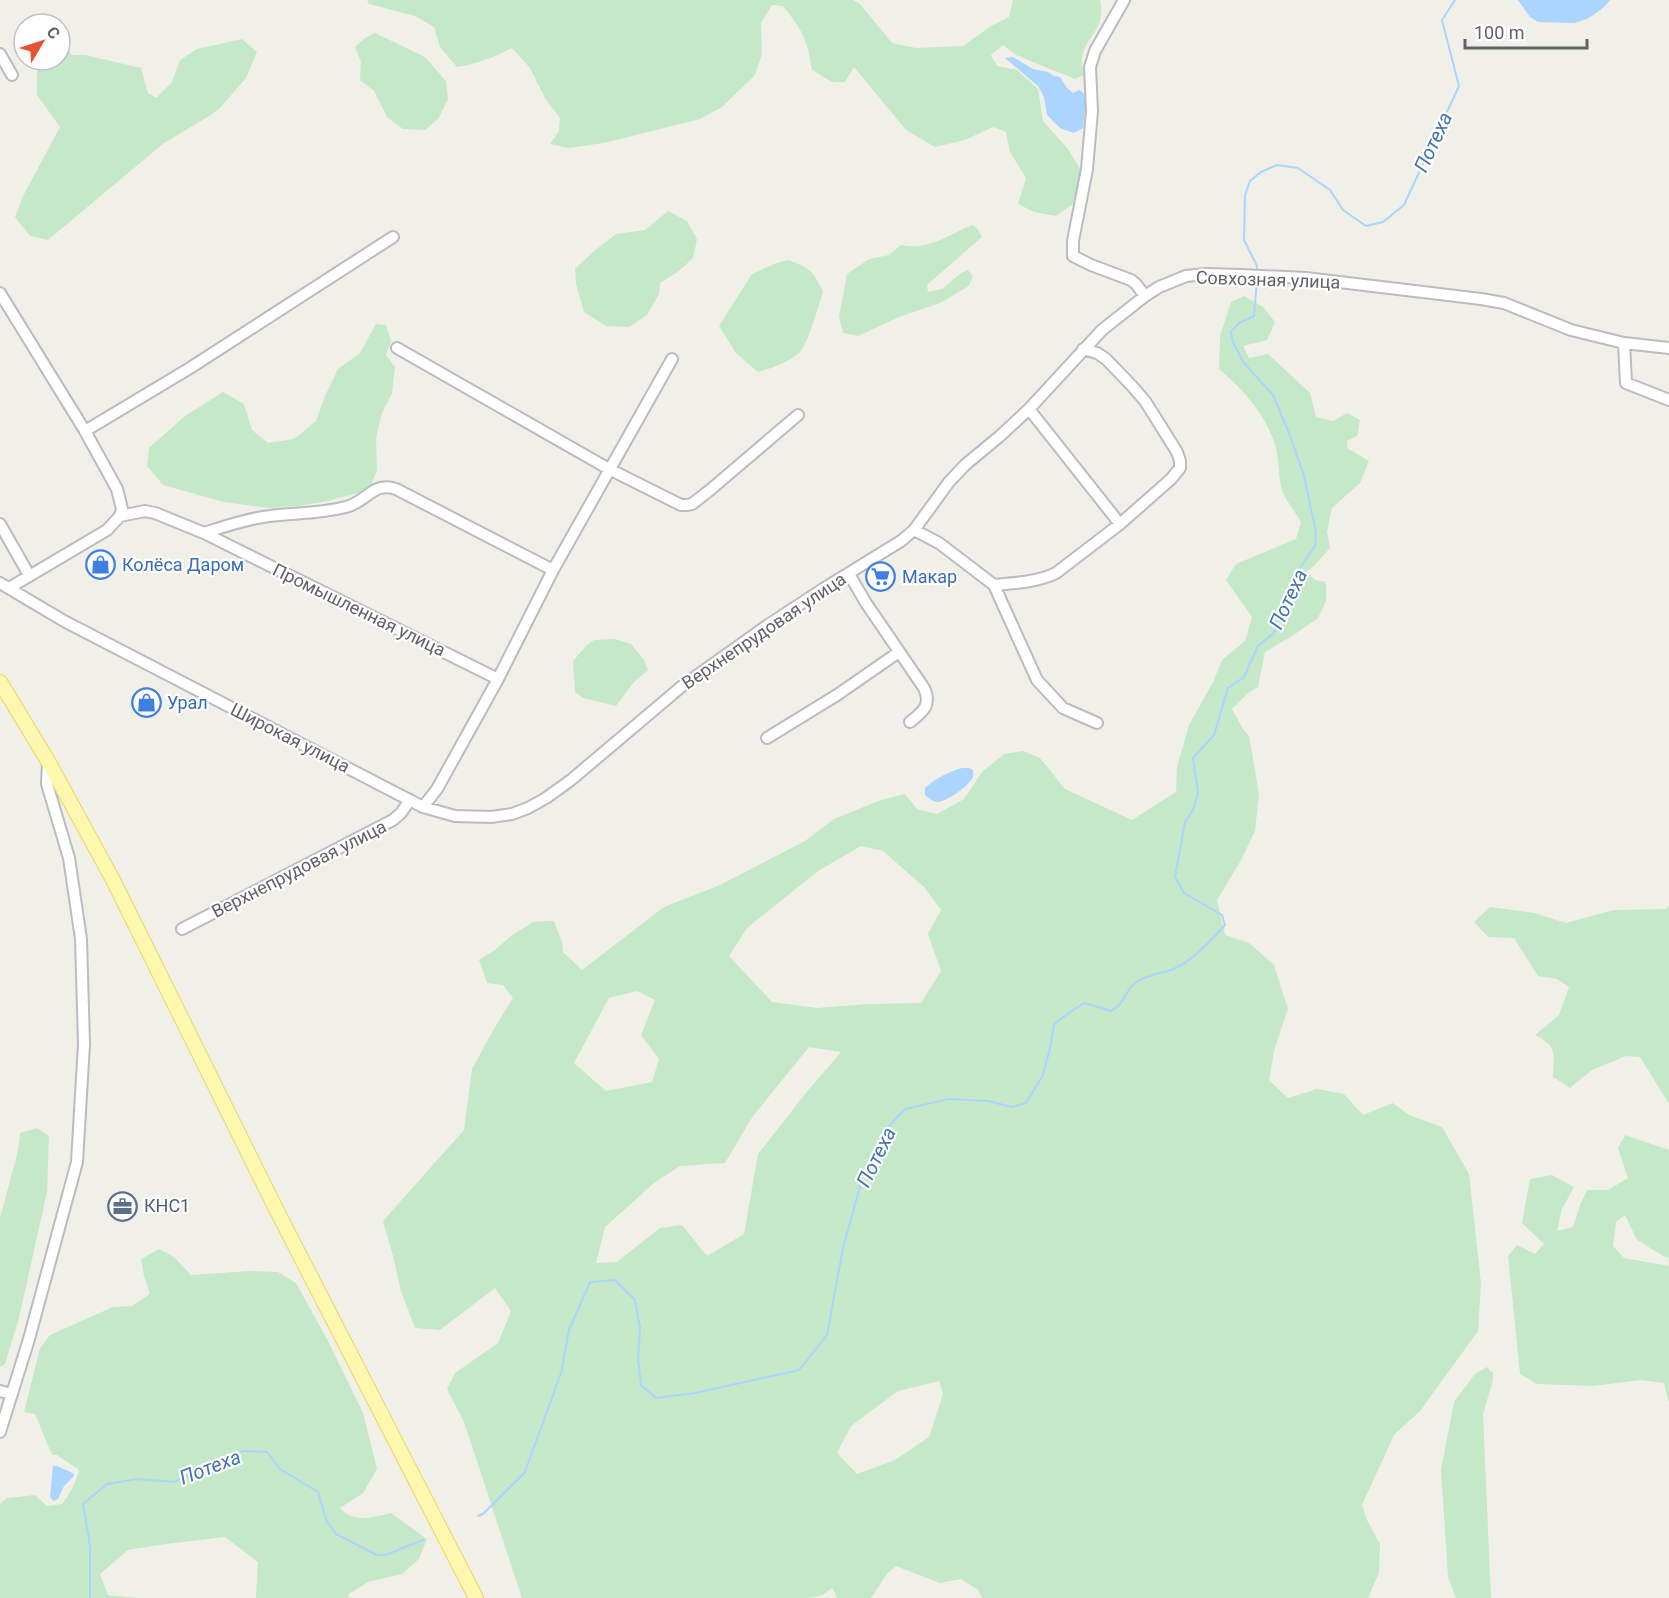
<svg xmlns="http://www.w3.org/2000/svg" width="1669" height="1598" font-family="Roboto,sans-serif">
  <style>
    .green { fill: #c5e8c8; fill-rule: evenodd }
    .water { fill: #abd4fe }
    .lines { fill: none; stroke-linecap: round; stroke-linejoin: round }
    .stream { stroke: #abd4fe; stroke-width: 2 }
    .minor-casing { stroke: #babcc1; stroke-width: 14 }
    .major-casing { stroke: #f1d361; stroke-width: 16 }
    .minor { stroke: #fff; stroke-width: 10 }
    .major { stroke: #fef7af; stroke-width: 14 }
    .labels { text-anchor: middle; stroke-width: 4.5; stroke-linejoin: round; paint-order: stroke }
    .street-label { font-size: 18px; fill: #5f6268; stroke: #fff }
    .shop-label { font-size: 18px; fill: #366cbe; stroke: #fff; text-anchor: start }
    .service-label { font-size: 18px; fill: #4e5e75; stroke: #fff; text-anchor: start }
    .water-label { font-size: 20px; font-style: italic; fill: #4572b2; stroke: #fff }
  </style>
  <rect width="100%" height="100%" fill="#f1f0e8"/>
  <!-- green -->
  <path class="green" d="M 367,0 L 853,0 L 860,4 L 892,43 L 916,48 L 963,46 L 991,26 L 1009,17 L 1013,0 L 1100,0 C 1106,24 1092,32 1083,52 C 1080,60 1083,68 1084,75 L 1075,79 L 1045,67 L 1016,55 L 1003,45 L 991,55 L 997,66 L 1017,70 L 1038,89 L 1043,121 L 1068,149 L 1082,172 L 1073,204 L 1056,216 L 1034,212 L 1018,204 L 1026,178 L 1010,152 L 1006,132 L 993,127 L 965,140 L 935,147 L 906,130 L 854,67 L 845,82 L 832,82 L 812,70 C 807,39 803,31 783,6 L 772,5 L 761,23 L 762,54 L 755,75 L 722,107 L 700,119 L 604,143 L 568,148 L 550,144 L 559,131 L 560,118 L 546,100 L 530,68 L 512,48 C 495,57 477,64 457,67 L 440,47 L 434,27 L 415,16 L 369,4 Z
    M 375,33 L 425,57 L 446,81 L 448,99 L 438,119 L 425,130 L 403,129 L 387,117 L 374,91 L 360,80 L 361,62 L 355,47 L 365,38 Z
    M 242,39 L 257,52 L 246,78 L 220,108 L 211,115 L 164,143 L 48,240 L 30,236 L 15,217 L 23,196 L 60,127 L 37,95 L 37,69 L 40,60 L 60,60 L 60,46 L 65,45 L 72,55 L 85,55 L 141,68 L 148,93 L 156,98 L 172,82 L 180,60 L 197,49 Z
    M 668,211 L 687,221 L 697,239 L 693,258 L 679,271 L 660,283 L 659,294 L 647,315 L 629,327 L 606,326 L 584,312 L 576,284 L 575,269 L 594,251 L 616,234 L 645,230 Z
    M 972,225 L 977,228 L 982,237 L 927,285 L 928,292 L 942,289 L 961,273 L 968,270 L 973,276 L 969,286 L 940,303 L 899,317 L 858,336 L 843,333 L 839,317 L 847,274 L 869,259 L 889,255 L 901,245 C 928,251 948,235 972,225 Z
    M 788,260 C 810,268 812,270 823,291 C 820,303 807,345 800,352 C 788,363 772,368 758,372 L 736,353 L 719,326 L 752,274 L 774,264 Z
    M 1244,296 L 1263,307 L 1275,322 L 1267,340 L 1243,346 L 1249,358 L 1268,354 L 1310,393 L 1316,417 L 1333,421 L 1347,413 L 1360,420 L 1357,436 L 1347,441 L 1347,448 L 1369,461 L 1360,483 L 1332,508 L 1327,532 L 1330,548 L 1315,565 L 1306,572 L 1315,580 L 1326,582 L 1326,601 L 1318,618 L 1295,634 L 1265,652 L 1258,687 L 1248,693 L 1232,709 L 1243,729 L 1249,736 L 1259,794 L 1255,831 L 1240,862 L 1217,900 L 1225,935 L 1249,943 L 1274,965 L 1288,1009 L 1274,1051 L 1269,1080 L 1288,1098 L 1317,1089 L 1344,1094 L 1363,1115 L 1393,1103 L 1409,1115 L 1442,1127 L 1469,1174 L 1481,1283 L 1478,1331 L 1420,1411 L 1394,1435 L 1362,1505 L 1367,1520 L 1380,1544 L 1379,1573 L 1368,1598 L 982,1598 L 978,1590 L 961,1579 L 940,1583 L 896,1566 L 887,1574 L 871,1598 L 837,1598 L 832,1588 L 823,1595 L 810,1598 L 522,1598 L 464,1422 L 447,1389 L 455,1373 L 498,1343 L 511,1311 L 495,1288 L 440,1330 L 415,1328 L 401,1291 L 393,1256 L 383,1221 L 464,1130 L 472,1069 L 495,1027 L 513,998 L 503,985 L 487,983 L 479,960 L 495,950 L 511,936 L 533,922 L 554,921 L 562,942 L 563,952 L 582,970 L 664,907 L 720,885 L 805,841 L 834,819 L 881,800 L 905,794 L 917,809 L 937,814 L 964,799 L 982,772 L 1004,754 L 1023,751 L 1040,758 L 1065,789 L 1132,820 L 1176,792 L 1177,767 L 1189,725 L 1213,682 L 1222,660 L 1245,641 L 1252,617 L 1226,580 L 1236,564 L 1296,539 L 1301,522 C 1295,511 1283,498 1281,486 C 1278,470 1279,454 1273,439 C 1263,411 1241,388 1219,369 L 1220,336 L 1231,302 ZM 861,846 L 883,851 L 924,887 L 941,910 L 928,934 L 941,971 L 921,1003 L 868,1004 L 817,1008 L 772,1002 L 729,956 L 747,928 L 818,871 ZM 637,991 L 655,1000 L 641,1035 L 659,1059 L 652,1082 L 606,1091 L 574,1063 L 609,998 ZM 809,1047 L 841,1052 L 805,1094 L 758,1154 L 744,1234 L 707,1256 L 682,1225 L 660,1228 L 617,1262 L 596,1263 L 605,1227 L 654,1183 L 680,1166 L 725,1163 L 753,1116 ZM 939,1381 L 943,1394 L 929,1437 L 895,1460 L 857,1474 L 837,1453 L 851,1426 L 898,1391 Z
    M 376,324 L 386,325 L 391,341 L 386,355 L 395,367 L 392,393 L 382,413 L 376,438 L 377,470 L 369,490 L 328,501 L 298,506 L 270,508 L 224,502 L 163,485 L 147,466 L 149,448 L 185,416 L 223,392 L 244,404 L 252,430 L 268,443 L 294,439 L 316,421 L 325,396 L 338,369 L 360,353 Z
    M 615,639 L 631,644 L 644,660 L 648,670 L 634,682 L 616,706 L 583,698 L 575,692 L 573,661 L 586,646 L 594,640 Z
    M 1669,906 L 1669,1104 L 1640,1057 L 1626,1056 L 1592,1070 L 1570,1088 L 1553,1077 C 1554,1054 1558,1046 1535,1035 L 1559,1015 L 1569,987 L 1557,979 L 1538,976 L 1514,938 L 1488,937 L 1474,922 L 1490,907 L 1535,913 L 1566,923 L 1614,910 L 1665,909 Z
    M 37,1128 L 49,1136 L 47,1192 L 19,1318 L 5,1364 L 0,1367 L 0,1218 L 18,1151 L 20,1133 Z
    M 1625,1135 L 1669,1150 L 1669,1258 L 1665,1257 L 1637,1240 L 1625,1215 L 1616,1222 L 1613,1246 L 1624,1258 L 1669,1266 L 1669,1403 L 1664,1383 L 1641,1380 L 1593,1386 L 1537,1384 L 1520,1374 L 1508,1256 L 1517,1245 L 1535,1254 L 1544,1244 L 1522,1223 L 1530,1179 L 1552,1175 L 1574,1187 L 1562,1209 L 1557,1231 L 1573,1227 L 1580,1205 L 1587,1190 L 1608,1190 L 1628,1178 L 1618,1148 Z
    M 159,1249 L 174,1257 L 191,1275 L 250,1271 L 278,1272 L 296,1283 L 328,1341 L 363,1413 L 377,1469 L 363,1493 L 340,1508 C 353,1524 374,1517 391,1513 L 427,1539 L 419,1559 L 402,1574 L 368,1582 L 349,1594 L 348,1598 L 256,1598 L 258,1562 L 225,1537 L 166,1544 L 128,1550 L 100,1574 L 108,1595 L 137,1598 L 0,1598 L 0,1504 L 7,1498 L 35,1495 L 47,1506 L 62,1504 C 70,1493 76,1483 79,1470 L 57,1455 L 52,1455 L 35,1414 L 24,1412 L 40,1348 L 50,1335 L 113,1307 L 132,1306 L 150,1294 L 144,1276 L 141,1259 Z
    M 1487,1367 L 1493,1373 L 1493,1380 L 1483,1414 L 1491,1598 L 1456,1598 L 1448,1577 L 1441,1470 L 1454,1402 L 1475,1374 Z"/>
  <!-- water -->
  <path class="water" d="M 1518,0 L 1610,0 L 1604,7 L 1589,18 L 1575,23 L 1538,22 L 1530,17 Z
    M 1013,57 L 1033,69 L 1048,72 L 1054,76 L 1060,77 L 1067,88 L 1073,93 L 1079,90 L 1085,94 L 1085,110 L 1083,128 L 1074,133 L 1060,128 L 1047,115 L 1044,97 L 1038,86 L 1005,58 Z
    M 962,768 L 969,768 L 973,770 C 973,774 974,777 971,780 C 967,787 947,801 938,802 C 933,802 929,798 925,795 L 925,788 C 936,778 948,772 962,768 Z
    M 53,1466 L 57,1466 L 73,1473 L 74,1476 L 64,1486 L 58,1499 L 53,1501 L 50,1497 Z"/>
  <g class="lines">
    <!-- stream -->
    <path class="stream" d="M 1257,273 L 1257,266 L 1244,240 L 1245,195 L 1250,181 L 1261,172 L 1277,165 L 1298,168 L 1330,190 L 1343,210 L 1366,226 L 1383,222 L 1404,205 L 1459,86 L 1442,20 L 1455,0
      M 478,1516 L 483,1514 L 525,1472 L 561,1373 L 569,1330 L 590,1282 L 615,1280 L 635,1300 L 640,1328 L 638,1359 L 641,1385 L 656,1398 L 695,1393 L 799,1370 L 827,1335 L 843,1248 L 863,1175 L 890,1125 L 905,1109 L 949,1099 L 988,1101 L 1012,1107 L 1026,1103 L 1043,1075 L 1051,1044 L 1054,1024 L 1076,1008 L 1085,1003 L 1111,1011 C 1125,1004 1125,991 1135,983 C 1146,975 1158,974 1171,970 C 1189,964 1213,939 1225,925 L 1222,915 L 1184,893 L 1175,877 L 1185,822 L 1193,810 L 1198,792 L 1193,758 L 1214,735 L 1228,688 L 1244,677 L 1258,646 L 1274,633 L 1285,596 L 1298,571 L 1315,546 L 1316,532 L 1304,476 L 1289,433 L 1273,395 L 1243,362 L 1233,342 L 1231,332 L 1239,323 L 1254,316 L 1257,279
      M 90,1598 L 90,1546 L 83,1504 L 107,1484 L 137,1479 L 174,1482 L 243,1451 L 267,1452 L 280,1469 L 318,1492 L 326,1520 L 336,1534 L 377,1555 L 385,1555 L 423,1540"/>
    <defs>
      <path id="minor" d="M 1124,0 L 1095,51 L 1090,67 L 1092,111 L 1087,169 L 1073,241 L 1073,256 L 1091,265 L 1131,280 L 1136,284 L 1145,296
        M 0,54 L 12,75
        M 0,293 L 85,431 L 117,489 L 122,509 L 120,516 L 107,530 L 9,588
        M 1624,343 L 1626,383 L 1669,400
        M 397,348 L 609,469 L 681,505 L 687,505 L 692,504 L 710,490 L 798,415
        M 1029,409 L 1120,524
        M 85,431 L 190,368 L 393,237
        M 120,516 L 145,511 L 155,513 L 204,533 L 498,679 L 437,789 L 423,807
        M 0,524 L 29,575
        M 914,530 L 939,543 L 994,585 L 1037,680 L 1063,708 L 1097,723
        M 204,533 C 223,527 243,520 263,517 C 290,513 319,514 346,507 C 367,502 373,481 396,489 L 553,570
        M 849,574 L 866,603 L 924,688 C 932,705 923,712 910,722
        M 0,583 L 64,621 L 423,807 L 455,816 L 491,817 L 512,814 L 528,808 L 546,798 L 571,780 L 681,687 L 768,625 L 823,589 L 901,541 L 914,530 L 949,482 L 965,465 L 1000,436 L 1029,409 L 1102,330 L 1145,296 L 1159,287 L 1186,276 L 1206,274 L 1241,275 L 1306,278 L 1481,299 L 1504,303 L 1571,330 L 1624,343 L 1669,348
        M 994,585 C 1015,583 1038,582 1056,573 L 1120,524 L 1171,479 L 1180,468 L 1180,461 L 1177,452 L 1145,401 L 1132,386 L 1106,359 L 1097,353 L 1083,349
        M 498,679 L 553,570 L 672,359
        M 767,738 L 837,695 L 899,652
        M 182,929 L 393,820 L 401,813 L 410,800
        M 0,1391 L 12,1394
        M 0,1432 L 29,1339 L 77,1162 L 84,1044 L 81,939 L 69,858 L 47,784 L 48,761"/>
      <path id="major" d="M 0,682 L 48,761 L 113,880 L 276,1209 L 476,1598"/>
    </defs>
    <!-- minor casing -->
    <use href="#minor" class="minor-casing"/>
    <!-- major casing -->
    <use href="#major" class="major-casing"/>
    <!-- minor -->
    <use href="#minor" class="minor"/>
    <!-- major -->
    <use href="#major" class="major"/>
  </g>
  <!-- icons -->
  <defs>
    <symbol id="shop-ring" viewBox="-11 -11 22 22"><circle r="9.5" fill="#fff" stroke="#3f7fe0" stroke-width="1.5"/><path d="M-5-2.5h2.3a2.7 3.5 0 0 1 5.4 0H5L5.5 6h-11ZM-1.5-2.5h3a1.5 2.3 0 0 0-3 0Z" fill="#3f7fe0"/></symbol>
    <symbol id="supermarket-ring" viewBox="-11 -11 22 22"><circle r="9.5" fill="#fff" stroke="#3f7fe0" stroke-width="1.5"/><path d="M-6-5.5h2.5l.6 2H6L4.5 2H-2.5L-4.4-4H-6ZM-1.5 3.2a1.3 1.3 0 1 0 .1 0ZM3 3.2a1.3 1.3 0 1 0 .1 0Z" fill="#3f7fe0"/></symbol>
    <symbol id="office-ring" viewBox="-11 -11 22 22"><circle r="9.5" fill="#fff" stroke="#5c6f8a" stroke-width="1.5"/><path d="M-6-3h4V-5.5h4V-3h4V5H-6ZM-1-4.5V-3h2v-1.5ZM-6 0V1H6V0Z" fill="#5c6f8a"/></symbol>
  </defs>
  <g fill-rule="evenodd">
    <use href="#shop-ring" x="84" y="548" width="33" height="33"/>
    <use href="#supermarket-ring" x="864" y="560" width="33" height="33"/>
    <use href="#shop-ring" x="130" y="686" width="33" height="33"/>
    <use href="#office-ring" x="106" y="1190" width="33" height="33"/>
  </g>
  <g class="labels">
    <!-- street labels -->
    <g class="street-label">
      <text transform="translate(1268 280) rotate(2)" y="6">Совхозная улица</text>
      <text transform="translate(359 610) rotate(26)" y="6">Промышленная улица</text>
      <text transform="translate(764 631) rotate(-34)" y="6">Верхнепрудовая улица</text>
      <text transform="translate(290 738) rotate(27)" y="6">Широкая улица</text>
      <text transform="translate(299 869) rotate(-27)" y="6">Верхнепрудовая улица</text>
    </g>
    <!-- shop labels -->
    <g class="shop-label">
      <text x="122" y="571">Колёса Даром</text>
      <text x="902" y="583">Макар</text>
      <text x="167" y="709">Урал</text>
    </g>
    <!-- service labels -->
    <g class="service-label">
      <text x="144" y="1212">КНС1</text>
    </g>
    <!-- water labels -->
    <g class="water-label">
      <text transform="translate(1433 142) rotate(-65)" y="7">Потеха</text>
      <text transform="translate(1288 599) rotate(-65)" y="7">Потеха</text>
      <text transform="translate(876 1157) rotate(-64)" y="7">Потеха</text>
      <text transform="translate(210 1467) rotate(-21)" y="7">Потеха</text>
    </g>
  </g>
  <!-- north arrow -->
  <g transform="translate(42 42) rotate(51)"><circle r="28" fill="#ffffff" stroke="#bfc0c3" stroke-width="1.5"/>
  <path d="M0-4.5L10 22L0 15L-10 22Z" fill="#e95136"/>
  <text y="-9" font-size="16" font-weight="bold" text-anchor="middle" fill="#5f6268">С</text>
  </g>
  <!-- scale -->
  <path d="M1465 39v9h122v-9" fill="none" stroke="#5f6268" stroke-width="3"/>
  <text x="1474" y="39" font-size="18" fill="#5f6268" stroke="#ffffff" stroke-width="4.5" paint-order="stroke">100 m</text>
</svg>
